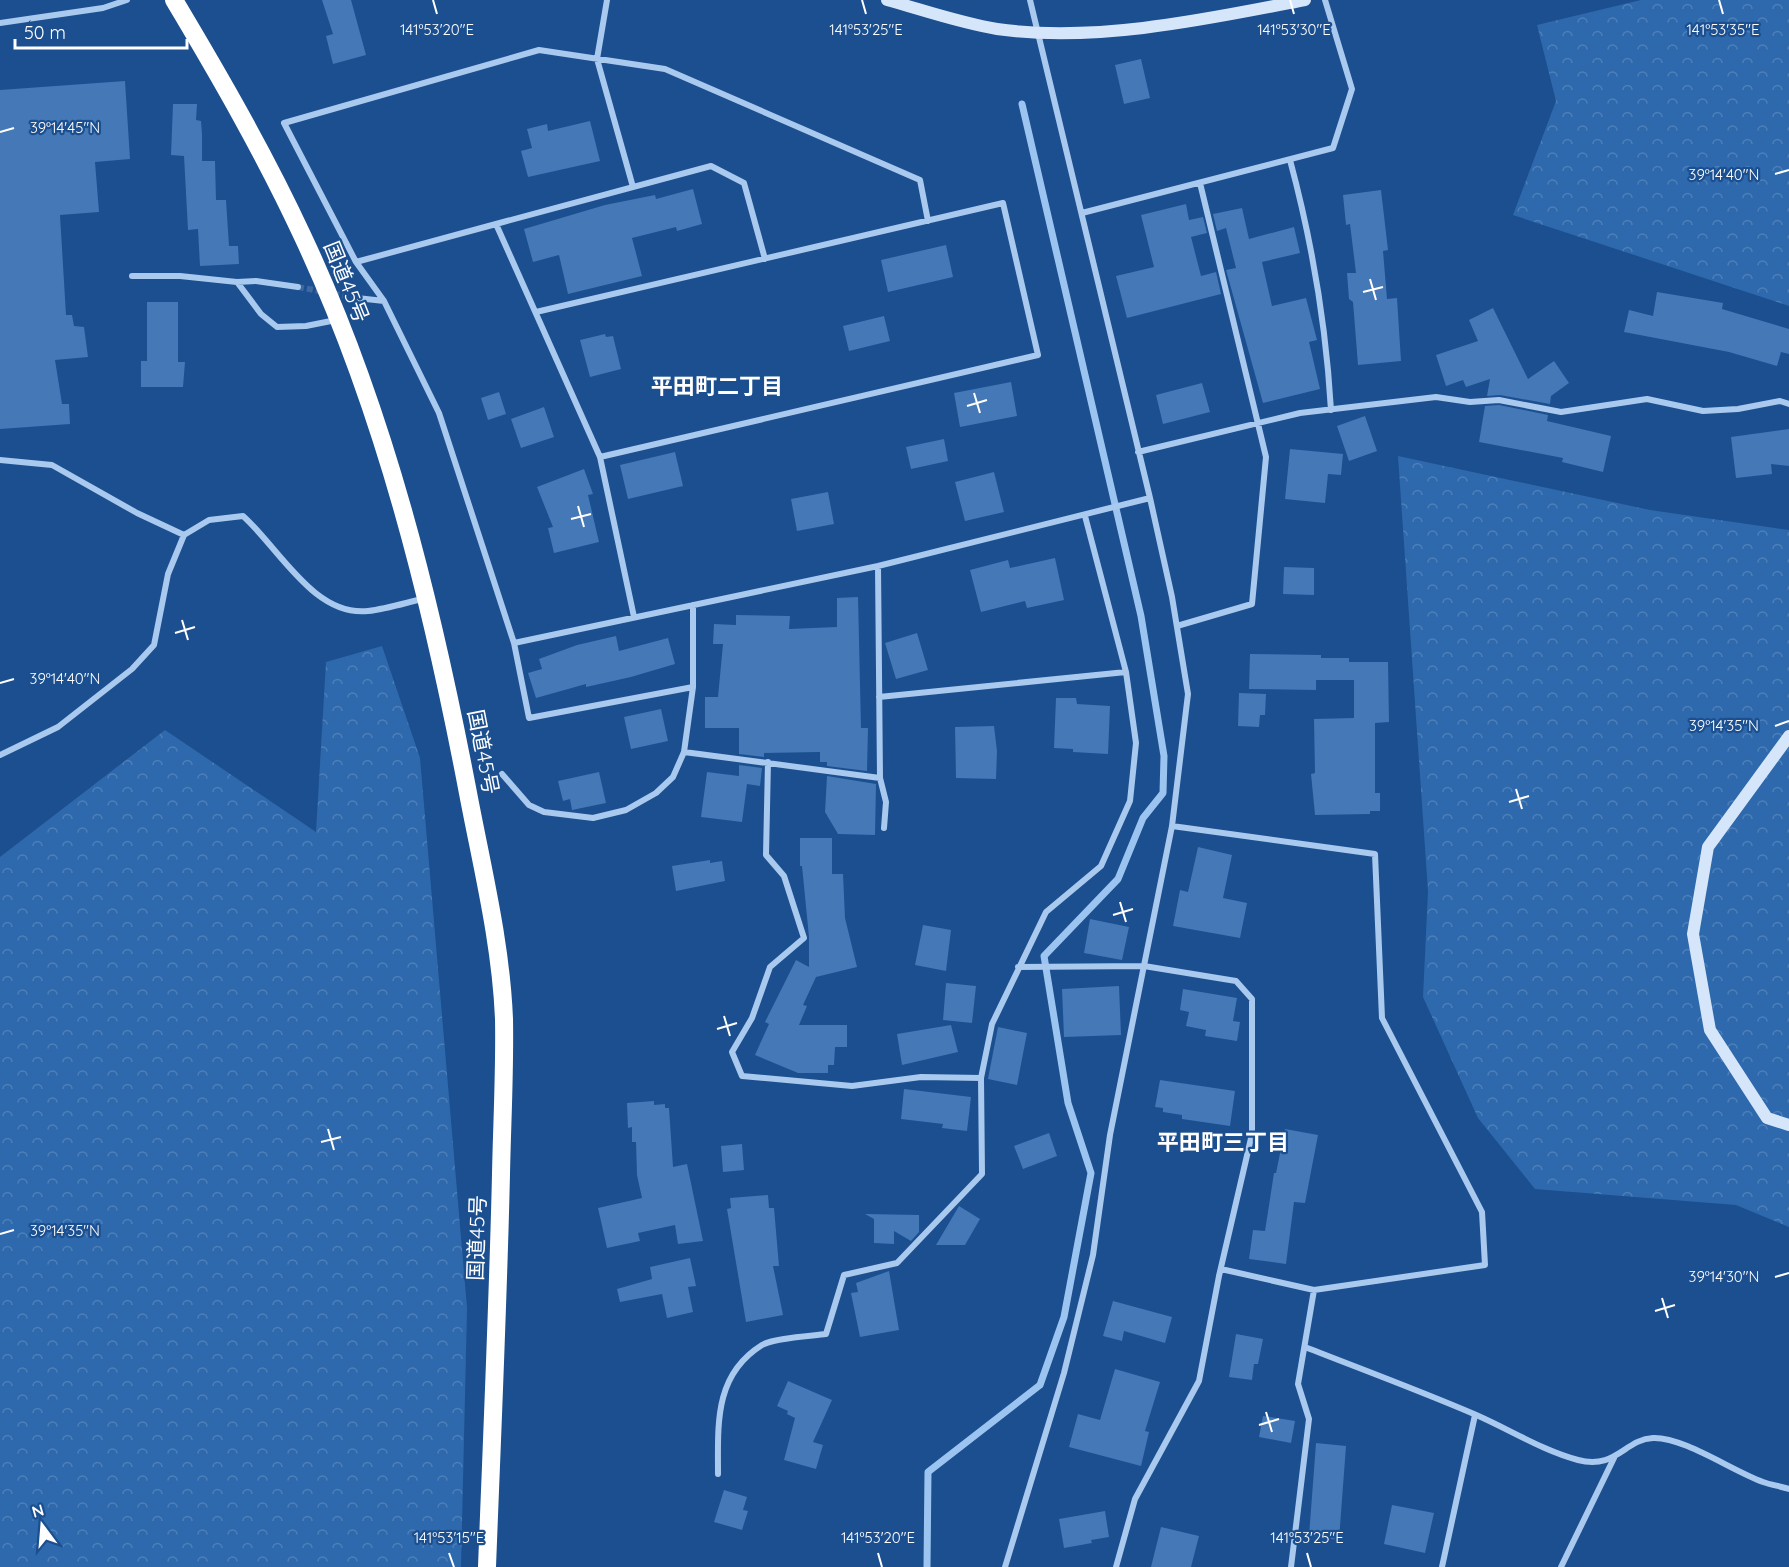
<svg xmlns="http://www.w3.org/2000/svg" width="1789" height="1567" font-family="Quicksand,'Noto Sans JP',sans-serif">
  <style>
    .forest { fill: url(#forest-crowns) }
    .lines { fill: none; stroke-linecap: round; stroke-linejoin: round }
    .stream { stroke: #9cc4f0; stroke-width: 7 }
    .building { fill: #4478b7 }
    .street-tunnel { stroke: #3d69a0; stroke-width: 6; stroke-dasharray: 6 3; stroke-linecap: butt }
    .street { stroke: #a9c9ee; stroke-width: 6 }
    .secondary { stroke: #d6e6fa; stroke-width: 12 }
    .highway { stroke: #fff; stroke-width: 18 }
    .ticks { fill: none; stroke: #fff; stroke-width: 2 }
    .labels { text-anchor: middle; stroke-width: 4.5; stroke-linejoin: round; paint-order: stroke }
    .street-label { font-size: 21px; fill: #fff; stroke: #1b4f8f }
    .neighbourhood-label { font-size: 22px; font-weight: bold; fill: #fff; stroke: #1b4f8f }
    .ticks-label { font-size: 15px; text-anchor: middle; fill: #fff; stroke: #1b4f8f; stroke-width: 4.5; stroke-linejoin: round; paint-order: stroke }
  </style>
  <defs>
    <pattern id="forest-crowns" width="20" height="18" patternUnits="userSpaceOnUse" patternTransform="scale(1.5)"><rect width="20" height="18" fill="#2e69ad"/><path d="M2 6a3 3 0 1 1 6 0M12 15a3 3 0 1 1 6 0" fill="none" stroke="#4d80b9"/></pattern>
  </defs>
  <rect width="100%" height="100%" fill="#1b4f8f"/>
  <!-- forest -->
  <path class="forest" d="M 1641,0 L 1789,0 L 1789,306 L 1513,215 L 1556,101 L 1537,25 Z
    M 1398,456 L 1650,510 L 1789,530 L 1789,1227 L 1736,1205 L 1535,1189 L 1478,1118 L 1423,997 L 1428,891 Z
    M 382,646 L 420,758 L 467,1308 L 461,1567 L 0,1567 L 0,857 L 165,730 L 316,832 L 326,662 Z"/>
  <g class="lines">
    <!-- stream -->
    <path class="stream" d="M 927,1567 L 928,1472 L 1040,1385 L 1064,1317 L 1091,1173 L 1068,1103 L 1044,956 L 1118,879 L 1143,818 L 1163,793 L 1164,756 L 1141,616 L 1022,104"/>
  </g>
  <!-- building -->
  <path class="building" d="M 322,0 L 351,0 L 366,55 L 333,64 L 326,36 L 333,34 Z
    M 1141,59 L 1150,98 L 1124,104 L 1115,65 Z
    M 125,81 L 130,159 L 95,162 L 99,212 L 60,215 L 66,315 L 72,315 L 74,326 L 84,327 L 88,357 L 55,360 L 62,404 L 69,404 L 70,424 L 0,429 L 0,90 Z
    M 173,104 L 197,104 L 196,120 L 201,121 L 202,134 L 202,161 L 215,161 L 216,200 L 226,200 L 229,246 L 238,246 L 239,264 L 200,266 L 198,229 L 188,230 L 184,156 L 171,155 Z
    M 590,121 L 600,161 L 528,177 L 521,151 L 532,148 L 527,129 L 547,124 L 548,131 Z
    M 693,189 L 702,224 L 677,231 L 676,227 L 632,238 L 642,276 L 568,294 L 559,255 L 533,262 L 524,229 L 605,205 L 655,195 L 656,199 Z
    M 1381,190 L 1388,250 L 1383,251 L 1387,299 L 1397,298 L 1401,361 L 1358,365 L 1353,302 L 1349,299 L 1347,273 L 1356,273 L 1350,224 L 1346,225 L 1343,195 Z
    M 1186,204 L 1189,220 L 1203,217 L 1207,233 L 1191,237 L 1201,276 L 1216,272 L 1221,294 L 1127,318 L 1116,276 L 1154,267 L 1141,215 Z
    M 1242,208 L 1249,239 L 1294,227 L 1300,253 L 1262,262 L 1272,306 L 1306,298 L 1317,340 L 1309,342 L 1320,389 L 1263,403 L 1226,270 L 1236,268 L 1226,228 L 1217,231 L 1213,214 Z
    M 946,245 L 953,277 L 888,292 L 881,260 Z
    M 1657,292 L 1723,303 L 1722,309 L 1789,329 L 1789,354 L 1781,352 L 1777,366 L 1729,352 L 1624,332 L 1629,310 L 1653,316 Z
    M 147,302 L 178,302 L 178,362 L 185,362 L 183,387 L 141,387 L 141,361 L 147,361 Z
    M 1493,308 L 1528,379 L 1554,361 L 1569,383 L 1551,396 L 1550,404 L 1500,395 L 1487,396 L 1490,379 L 1466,387 L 1463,380 L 1446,386 L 1436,355 L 1478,341 L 1469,320 Z
    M 884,316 L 890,341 L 849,351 L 843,326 Z
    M 605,334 L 606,337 L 613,336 L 621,369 L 590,377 L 580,340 Z
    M 1011,382 L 1017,416 L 960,427 L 954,393 Z
    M 1202,383 L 1210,412 L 1163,424 L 1156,395 Z
    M 499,392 L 506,414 L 488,420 L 481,398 Z
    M 1499,405 L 1548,415 L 1547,421 L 1611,436 L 1603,472 L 1562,462 L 1563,458 L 1479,442 L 1485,406 Z
    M 544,407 L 554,437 L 521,448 L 511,419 Z
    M 1365,416 L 1377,451 L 1349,461 L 1337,426 Z
    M 1789,429 L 1789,466 L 1771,464 L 1772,474 L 1736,478 L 1731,437 Z
    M 944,439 L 948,461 L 911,469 L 906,447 Z
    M 1290,449 L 1343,454 L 1341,475 L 1328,474 L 1325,503 L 1285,499 Z
    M 675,452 L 683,486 L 628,499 L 620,465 Z
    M 584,469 L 593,494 L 588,495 L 599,542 L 554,553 L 548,528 L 553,527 L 537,487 Z
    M 994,472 L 1004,512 L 965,521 L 955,482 Z
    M 828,492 L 834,524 L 797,531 L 791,499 Z
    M 1055,558 L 1064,600 L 1027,608 L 1025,601 L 981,612 L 970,570 L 1008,560 L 1010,568 Z
    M 1284,567 L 1314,568 L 1314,595 L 1283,594 Z
    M 858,597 L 861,728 L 868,728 L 867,771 L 827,766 L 827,762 L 820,762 L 820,752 L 764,753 L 764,757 L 739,754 L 739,728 L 705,728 L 705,697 L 718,697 L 723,644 L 713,644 L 714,624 L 736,625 L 736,615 L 790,616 L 789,629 L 837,627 L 837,598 Z
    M 917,633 L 928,670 L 896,679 L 885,643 Z
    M 616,636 L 619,651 L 668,638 L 675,664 L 631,677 L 586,687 L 586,684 L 536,698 L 528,673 L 542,669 L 539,659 L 577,645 Z
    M 1250,654 L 1321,655 L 1321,658 L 1349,658 L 1349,662 L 1388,662 L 1389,722 L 1375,723 L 1375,793 L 1380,793 L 1380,811 L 1370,811 L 1370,814 L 1315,815 L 1311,774 L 1315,773 L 1314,719 L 1354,718 L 1354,680 L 1316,680 L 1316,690 L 1249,689 Z
    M 1239,693 L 1266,694 L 1265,715 L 1260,715 L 1259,727 L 1238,726 Z
    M 1056,698 L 1076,698 L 1077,704 L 1110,706 L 1108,754 L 1073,752 L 1073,749 L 1054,748 Z
    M 661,709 L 668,741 L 631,749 L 624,717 Z
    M 994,726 L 997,751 L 996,779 L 956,778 L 955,727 Z
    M 739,765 L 762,768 L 760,786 L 747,784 L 742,822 L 701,817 L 707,772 L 739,776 Z
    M 599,772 L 606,803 L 572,810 L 570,799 L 563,801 L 558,781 Z
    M 827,776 L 876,784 L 875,835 L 838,834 L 825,812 Z
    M 800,838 L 832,838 L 832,874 L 843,874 L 845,918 L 857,967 L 816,977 L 803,1005 L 807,1006 L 799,1025 L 847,1025 L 847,1047 L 835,1047 L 834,1065 L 828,1065 L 828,1073 L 798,1073 L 755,1055 L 769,1024 L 765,1022 L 796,960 L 809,967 L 809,937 L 802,866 L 800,866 Z
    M 1198,847 L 1232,855 L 1223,898 L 1247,903 L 1240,938 L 1173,926 L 1180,890 L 1188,892 Z
    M 710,860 L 710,863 L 722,861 L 725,881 L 676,891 L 672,866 Z
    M 1090,919 L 1129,927 L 1122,960 L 1084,953 Z
    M 923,925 L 951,930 L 946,971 L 915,965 Z
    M 946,983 L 976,986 L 972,1023 L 943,1020 Z
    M 1119,986 L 1121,1035 L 1064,1037 L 1062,989 Z
    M 1183,989 L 1237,998 L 1233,1021 L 1240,1022 L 1237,1041 L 1205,1036 L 1206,1030 L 1186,1026 L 1189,1012 L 1180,1010 Z
    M 951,1025 L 958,1052 L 902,1065 L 897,1034 Z
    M 998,1027 L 1027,1033 L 1017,1085 L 988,1079 Z
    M 1160,1080 L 1235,1091 L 1230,1126 L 1182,1119 L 1182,1115 L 1163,1112 L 1163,1108 L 1155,1107 Z
    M 904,1089 L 971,1097 L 967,1131 L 942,1128 L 943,1124 L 901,1119 Z
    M 654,1101 L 654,1105 L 665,1104 L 665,1108 L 669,1108 L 673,1167 L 687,1164 L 703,1241 L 678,1244 L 675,1225 L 638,1233 L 640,1241 L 607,1248 L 598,1208 L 642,1198 L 637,1175 L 636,1142 L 632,1142 L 632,1127 L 628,1128 L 627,1103 Z
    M 1285,1129 L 1318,1135 L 1305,1203 L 1294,1202 L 1286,1264 L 1249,1259 L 1253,1230 L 1265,1231 L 1274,1173 L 1276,1173 Z
    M 1049,1133 L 1057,1156 L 1023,1169 L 1014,1146 Z
    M 742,1144 L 744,1170 L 723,1172 L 721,1146 Z
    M 768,1195 L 769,1208 L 774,1208 L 779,1266 L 773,1266 L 783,1315 L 746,1322 L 727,1209 L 731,1208 L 730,1198 Z
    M 959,1206 L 980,1219 L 965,1245 L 936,1245 Z
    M 865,1214 L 919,1215 L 919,1232 L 911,1241 L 894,1231 L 894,1244 L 874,1243 L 874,1219 Z
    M 690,1258 L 696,1286 L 688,1287 L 693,1312 L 667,1318 L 662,1294 L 620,1302 L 617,1289 L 652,1279 L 650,1267 Z
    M 889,1271 L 899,1330 L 860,1337 L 851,1293 L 858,1292 L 856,1283 Z
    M 1113,1301 L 1172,1317 L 1165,1343 L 1124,1331 L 1122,1341 L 1103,1336 Z
    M 1236,1334 L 1263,1339 L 1258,1364 L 1254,1364 L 1252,1380 L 1229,1377 Z
    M 1115,1369 L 1160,1382 L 1145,1431 L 1149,1432 L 1141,1466 L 1069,1447 L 1078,1414 L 1100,1420 Z
    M 788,1381 L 832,1400 L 813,1442 L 823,1445 L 816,1469 L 784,1460 L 795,1418 L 787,1414 L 788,1411 L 777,1406 Z
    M 1263,1416 L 1295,1421 L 1291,1443 L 1259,1437 Z
    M 1316,1443 L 1346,1446 L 1339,1540 L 1309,1536 Z
    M 724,1490 L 747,1497 L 743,1510 L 748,1511 L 742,1530 L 714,1522 Z
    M 1392,1505 L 1434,1513 L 1425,1553 L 1384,1544 Z
    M 1105,1511 L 1109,1537 L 1091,1540 L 1092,1543 L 1064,1548 L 1059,1519 Z
    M 1161,1527 L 1199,1536 L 1191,1567 L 1151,1567 Z"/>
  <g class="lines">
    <!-- street-tunnel -->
    <path class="street-tunnel" d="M 298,287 L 357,298"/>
    <!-- street -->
    <path class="street" d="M 607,0 L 597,59 L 633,187
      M 0,23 L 103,8 L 127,0
      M 1290,160 C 1312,242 1326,324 1331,410
      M 1082,213 L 1333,148 L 1352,89 L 1325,0
      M 496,224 L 711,166 L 744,183 L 765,259
      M 356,262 L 384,301 L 439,413 L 514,643 L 529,718 L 693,687
      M 132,276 L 180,276 L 237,282 L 261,314 L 277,327 L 306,326 L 336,320
      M 237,282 L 256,281 L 298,287
      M 357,298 L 384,301
      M 536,312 L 1003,203 L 1038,355 L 600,457
      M 1138,452 L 1300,413 L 1436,397 L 1470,402 L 1499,400 L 1561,412 L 1647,399 L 1703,411 L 1738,409 L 1780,401 L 1789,404
      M 0,460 L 52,465 L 137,513 L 184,535
      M 878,566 L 880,778 L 886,802 L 884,828
      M 634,617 L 600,457 L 496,224 L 356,262 L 284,123 L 539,50 L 665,69 L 920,180 L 928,221
      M 1177,626 L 1252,604 L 1266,457 L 1200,183
      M 514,643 L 878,566 L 1150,498
      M 879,697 L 1126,672
      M 684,752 L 880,778
      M 0,755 L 58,727 L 132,669 L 154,645 L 168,574 L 184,535 L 209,520 L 243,516 C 279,548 314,617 368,611 C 386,609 405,603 422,599
      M 768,762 L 766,855 L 784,876 L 804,938 L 770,967 L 752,1018 L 732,1052 L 742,1076 L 852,1086 L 921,1077 L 981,1078 L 992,1024 L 1046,912 L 1101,866 L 1130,801 L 1136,743 L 1126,672 L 1085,516
      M 502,774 L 529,805 L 544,812 L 593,818 L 626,810 L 656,793 L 673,777 L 684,752 L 693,687 L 693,605
      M 1172,826 L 1375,854 L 1382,1018 L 1482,1212 L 1485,1265 L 1314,1290 L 1221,1269
      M 1018,967 L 1144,966 L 1236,981 L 1252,999 L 1252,1134 L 1219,1276 L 1199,1381 L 1135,1499 L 1116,1567
      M 1305,1347 C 1361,1369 1418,1390 1474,1414 C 1509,1429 1541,1450 1578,1460 C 1616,1470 1625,1439 1653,1438 C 1684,1437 1732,1471 1763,1482 C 1771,1485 1780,1486 1789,1489
      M 718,1474 C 718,1424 714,1375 762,1345 C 773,1338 811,1336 826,1334 L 844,1275 L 897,1263 L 982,1174 L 981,1078
      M 1005,1567 L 1064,1373 L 1093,1255 L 1110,1135 L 1172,826 L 1188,694 L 1172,597 L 1150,498 L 1030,0
      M 1291,1567 L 1309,1419 L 1298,1384 L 1314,1290
      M 1442,1567 L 1475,1415
      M 1561,1567 L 1614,1458"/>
    <!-- secondary -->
    <path class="secondary" d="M 887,0 C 923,10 960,23 997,29 C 1096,43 1208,19 1305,0
      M 1789,736 L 1708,847 L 1693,934 L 1710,1030 L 1767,1118 L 1789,1125"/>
    <!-- highway -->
    <path class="highway" d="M 174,0 C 220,77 265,155 303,237 C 385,412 432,604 468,793 C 482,867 501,943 504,1019 C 505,1071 502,1123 501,1174 C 498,1305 492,1436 487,1567"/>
  </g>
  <!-- ticks -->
  <path class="ticks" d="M 433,0 L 437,14M 862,0 L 866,14M 1290,0 L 1294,14M 1719,0 L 1723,14M 0,132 L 14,128M 1775,174 L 1789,170M 1370,279 L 1376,300M 1363,292 L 1383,287M 974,393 L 980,413M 967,406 L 987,400M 578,506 L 584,527M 571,519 L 591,514M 182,620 L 188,640M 175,633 L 195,627M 0,683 L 14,679M 1775,726 L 1789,721M 1516,789 L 1522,809M 1509,802 L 1529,796M 1120,902 L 1126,922M 1113,915 L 1133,909M 724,1016 L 730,1036M 717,1029 L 737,1023M 328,1129 L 334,1150M 321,1142 L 341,1137M 0,1234 L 14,1230M 1775,1277 L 1789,1273M 1662,1298 L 1668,1318M 1655,1311 L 1675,1305M 1266,1412 L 1272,1432M 1259,1425 L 1279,1419M 449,1553 L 454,1567M 878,1553 L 882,1567M 1307,1553 L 1311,1567"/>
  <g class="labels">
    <!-- street labels -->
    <g class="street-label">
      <text transform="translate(346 282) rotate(68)" y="7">国道45号</text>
      <text transform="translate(483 752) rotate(79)" y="7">国道45号</text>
      <text transform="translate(477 1238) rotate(-88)" y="7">国道45号</text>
    </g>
    <!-- neighbourhood labels -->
    <g class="neighbourhood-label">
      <text x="717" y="394">平田町二丁目</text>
      <text x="1223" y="1150">平田町三丁目</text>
    </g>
  </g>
  <g class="ticks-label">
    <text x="437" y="35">141°53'20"E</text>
    <text x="866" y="35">141°53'25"E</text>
    <text x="1294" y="35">141°53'30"E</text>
    <text x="1723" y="35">141°53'35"E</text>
    <text x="65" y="133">39°14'45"N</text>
    <text x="1724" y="180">39°14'40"N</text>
    <text x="65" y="684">39°14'40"N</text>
    <text x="1724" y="731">39°14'35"N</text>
    <text x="65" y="1236">39°14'35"N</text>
    <text x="1724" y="1282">39°14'30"N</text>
    <text x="449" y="1543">141°53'15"E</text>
    <text x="878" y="1543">141°53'20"E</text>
    <text x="1307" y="1543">141°53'25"E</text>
  </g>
  <!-- north arrow -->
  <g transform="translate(42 1525) rotate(344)" stroke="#1b4f8f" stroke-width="4.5" paint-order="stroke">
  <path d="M0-4.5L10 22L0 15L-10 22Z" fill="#ffffff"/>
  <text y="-9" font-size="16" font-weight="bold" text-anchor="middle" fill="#ffffff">N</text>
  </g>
  <!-- scale -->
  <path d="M15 39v9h172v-9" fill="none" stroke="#ffffff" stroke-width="3"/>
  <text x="24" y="39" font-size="18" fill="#ffffff" stroke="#1b4f8f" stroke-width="4.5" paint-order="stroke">50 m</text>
</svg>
